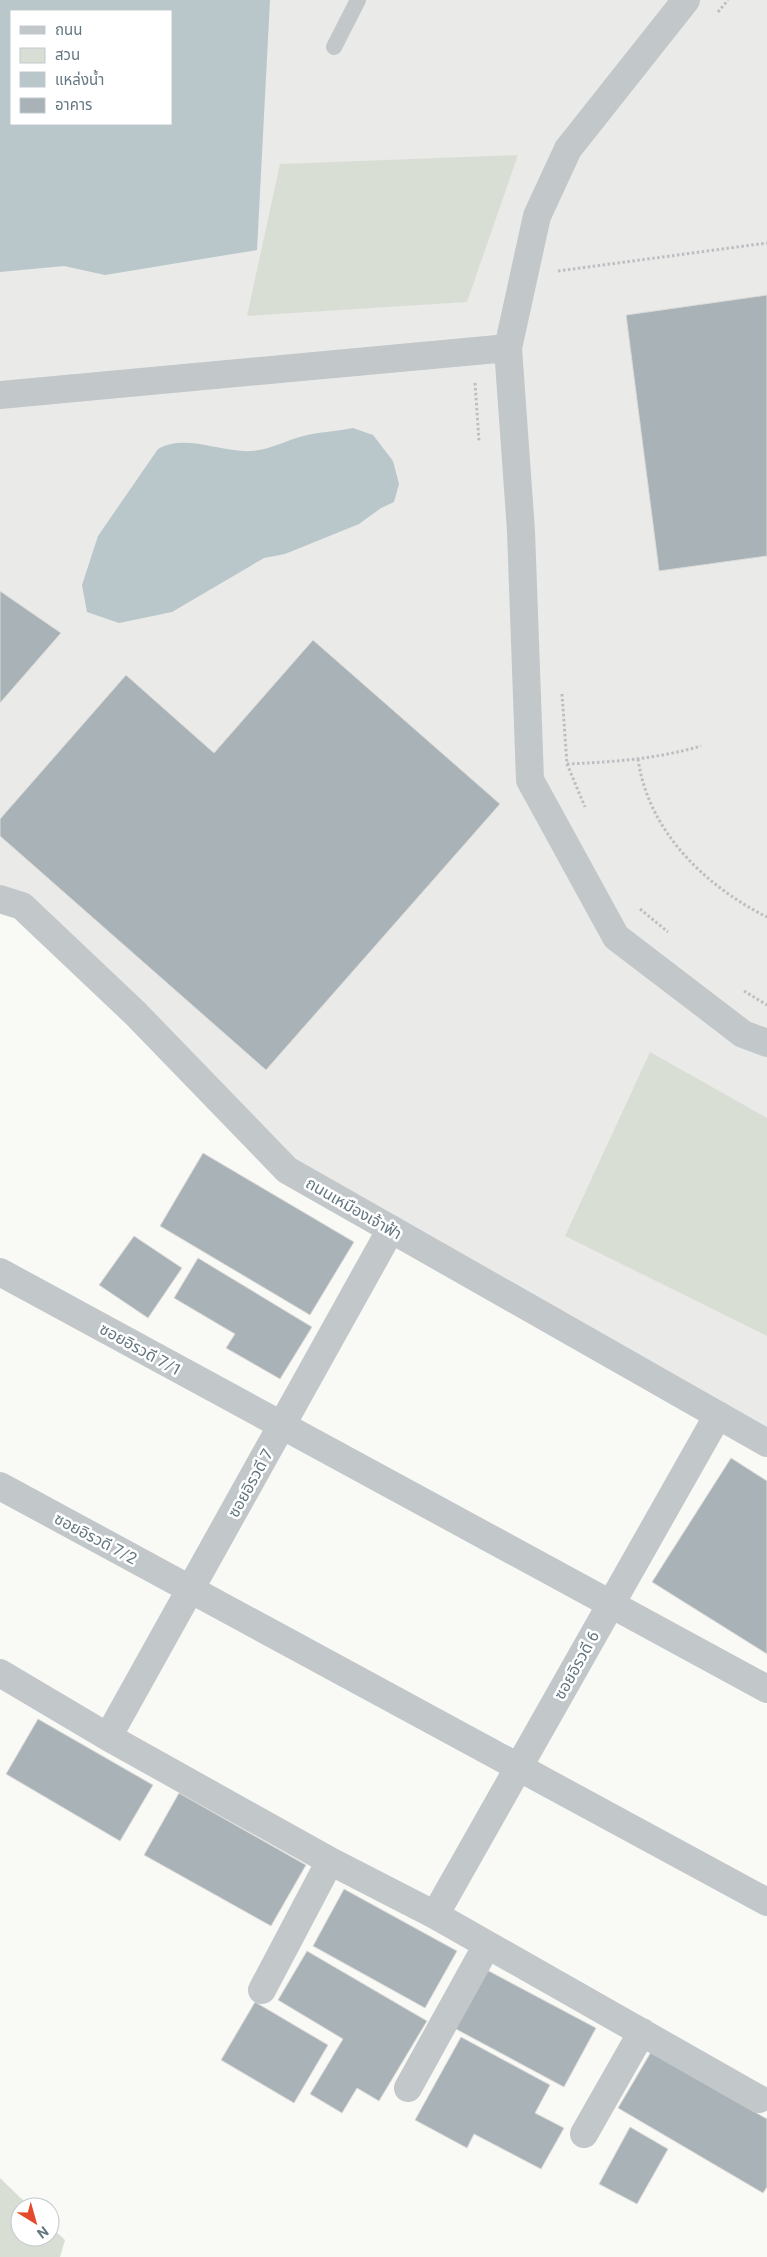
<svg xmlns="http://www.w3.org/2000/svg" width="767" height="2257" font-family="Roboto,'Noto Sans Thai',sans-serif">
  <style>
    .built { fill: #eaeae9; fill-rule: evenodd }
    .green { fill: #d9ded5 }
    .water { fill: #b9c7ca; fill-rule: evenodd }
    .building { fill: #a9b3b7; stroke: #dbdad8 }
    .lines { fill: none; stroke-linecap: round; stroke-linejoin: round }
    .path { stroke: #bcbfc1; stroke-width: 3; stroke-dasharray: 2.5 2.5; stroke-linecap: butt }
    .service { stroke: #c2c7ca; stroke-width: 16 }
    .minor { stroke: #c2c7ca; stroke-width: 28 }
    .tertiary { stroke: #c2c7ca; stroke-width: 28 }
    .labels { text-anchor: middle; stroke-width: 5; stroke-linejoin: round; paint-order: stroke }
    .street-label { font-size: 16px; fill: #647781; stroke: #fff }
  </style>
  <rect width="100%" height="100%" fill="#f9f9f6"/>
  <!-- built -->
  <path class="built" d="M 0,0 L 767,0 L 767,1435 L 287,1170 L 0,898 ZM 11,11 L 171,11 L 171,124 L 11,124 Z"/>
  <!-- green -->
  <path class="green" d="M 518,155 L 467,302 L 247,316 L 280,164 Z
    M 650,1052 L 767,1118 L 767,1336 L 565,1236 Z
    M 0,2178 L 30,2207 L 20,2207 L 20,2237 L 50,2237 L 50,2226 L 65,2240 L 60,2257 L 0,2257 Z"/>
  <!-- water -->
  <path class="water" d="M 0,0 L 270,0 L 257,250 L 105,275 L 64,266 L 0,272 ZM 11,11 L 171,11 L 171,124 L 11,124 Z
    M 353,428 L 373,435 L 393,461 L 399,484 L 394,502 L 381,508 L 359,524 L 285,554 L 264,558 L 172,612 L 119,623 L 87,612 L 82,585 L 98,536 L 158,449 C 185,433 222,453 252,451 C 270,450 289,439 307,435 C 322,432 338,431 353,428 Z"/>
  <!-- building -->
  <path class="building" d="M 767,295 L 767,556 L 659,571 L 626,315 Z
    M 0,591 L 61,633 L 0,703 Z
    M 313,640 L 500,804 L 266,1070 L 0,836 L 0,819 L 126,675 L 214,753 Z
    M 203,1153 L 354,1242 L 310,1315 L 160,1226 Z
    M 134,1236 L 182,1268 L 148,1318 L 99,1285 Z
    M 198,1258 L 312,1327 L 280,1379 L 226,1348 L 235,1334 L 174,1298 Z
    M 731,1458 L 767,1481 L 767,1654 L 652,1582 Z
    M 38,1719 L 153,1785 L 120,1841 L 6,1774 Z
    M 179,1793 L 306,1865 L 271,1926 L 144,1855 Z
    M 344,1889 L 457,1951 L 425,2008 L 313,1946 Z
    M 307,1951 L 427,2021 L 379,2101 L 357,2088 L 342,2113 L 310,2094 L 343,2039 L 278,2000 Z
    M 485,1969 L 596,2028 L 564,2087 L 454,2028 Z
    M 255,2002 L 328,2045 L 294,2103 L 221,2060 Z
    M 461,2037 L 550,2085 L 535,2113 L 564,2128 L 541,2169 L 474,2134 L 467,2148 L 415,2120 Z
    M 651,2052 L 767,2119 L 767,2187 L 763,2193 L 618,2108 Z
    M 630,2127 L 668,2149 L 637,2204 L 599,2184 Z"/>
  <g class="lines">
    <!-- path -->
    <path class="path" d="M 718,12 L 728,0
      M 558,271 L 767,243
      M 475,383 L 479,441
      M 562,694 L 567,764 L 585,807
      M 638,759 C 648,831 705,886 767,917
      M 567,764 C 613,762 657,759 701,746
      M 640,909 L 668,932
      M 744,991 L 767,1005"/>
    <!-- service -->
    <path class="service" d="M 334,47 L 358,0"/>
    <!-- minor -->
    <path class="minor" d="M 686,0 L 568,149 L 537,216 L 508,348 L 521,531 L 530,780 L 616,937 L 743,1034 L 767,1043
      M 0,395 L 508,348
      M 0,1272 L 767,1689
      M 0,1486 L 767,1902
      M 0,1673 L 108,1737 L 330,1861 L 435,1915 L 759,2099
      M 108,1737 L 391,1229
      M 435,1915 L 718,1415
      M 262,1990 L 330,1861
      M 408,2088 L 487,1945
      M 584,2134 L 642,2032"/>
    <!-- tertiary -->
    <path class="tertiary" d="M 0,899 L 22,906 L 136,1014 L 287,1170 L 767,1443"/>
  </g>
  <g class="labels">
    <!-- street labels -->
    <g class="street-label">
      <text transform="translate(354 1208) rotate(30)" y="6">ถนนเหมืองเจ้าฟ้า</text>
      <text transform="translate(141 1349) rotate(29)" y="6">ซอยอิรวดี 7/1</text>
      <text transform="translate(250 1483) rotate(-61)" y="6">ซอยอิรวดี 7</text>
      <text transform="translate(96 1538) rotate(28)" y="6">ซอยอิรวดี 7/2</text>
      <text transform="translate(576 1665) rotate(-61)" y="6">ซอยอิรวดี 6</text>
    </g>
  </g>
  <!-- legend -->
  <rect x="10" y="10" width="162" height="115" fill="#ffffff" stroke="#c1c9cd"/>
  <rect x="20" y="26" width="25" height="8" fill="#c2c7ca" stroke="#c1c9cd"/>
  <text x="55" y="35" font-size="15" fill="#647781">ถนน</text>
  <rect x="20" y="48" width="25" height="15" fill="#d9ded5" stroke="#c1c9cd"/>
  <text x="55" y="60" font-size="15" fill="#647781">สวน</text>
  <rect x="20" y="72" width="25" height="15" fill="#b9c7ca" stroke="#c1c9cd"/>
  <text x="55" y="85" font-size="15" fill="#647781">แหล่งน้ำ</text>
  <rect x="20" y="98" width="25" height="15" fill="#a9b3b7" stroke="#c1c9cd"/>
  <text x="55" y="110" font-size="15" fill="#647781">อาคาร</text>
  <!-- north arrow -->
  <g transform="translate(35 2222) rotate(143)"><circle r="24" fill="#ffffff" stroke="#c1c9cd"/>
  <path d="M0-4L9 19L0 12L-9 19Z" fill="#e4492b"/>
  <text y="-8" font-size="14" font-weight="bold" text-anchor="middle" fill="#647781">N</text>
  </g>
</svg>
